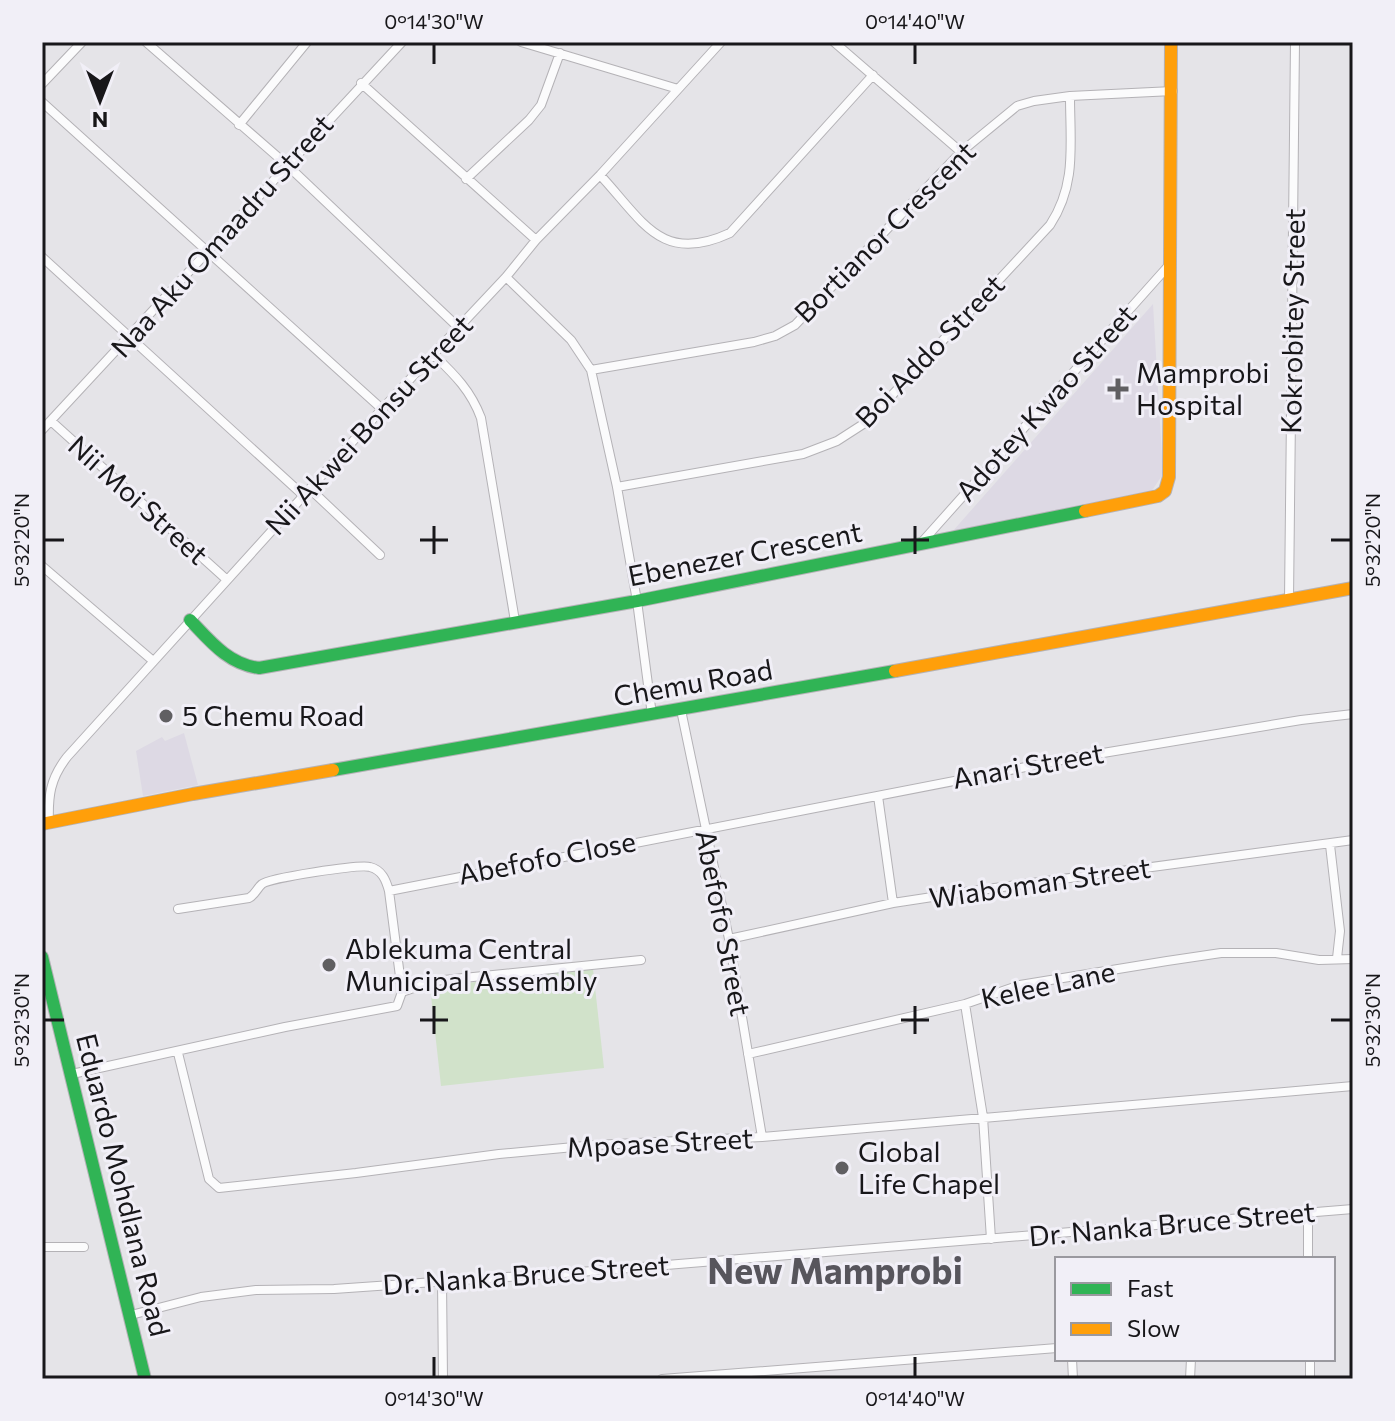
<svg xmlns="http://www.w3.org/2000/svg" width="1395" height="1421" font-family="Commissioner,sans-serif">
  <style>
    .built { fill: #ddd9e4 }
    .green { fill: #d1e2ca }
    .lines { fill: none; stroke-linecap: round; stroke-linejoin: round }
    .street-casing { stroke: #b4b2b6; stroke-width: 10 }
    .fast-casing { stroke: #b4b2b6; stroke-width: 14 }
    .slow-casing { stroke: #b4b2b6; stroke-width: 14 }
    .street { stroke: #fbfbfc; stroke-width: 8 }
    .fast { stroke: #30b455; stroke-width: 12 }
    .slow { stroke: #ff9f0a; stroke-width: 12 }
    .ticks { fill: none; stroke: #18171a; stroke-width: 3 }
    .poi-dot { fill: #605f62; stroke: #f1eff7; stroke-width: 3 }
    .labels { text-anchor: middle; stroke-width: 6; stroke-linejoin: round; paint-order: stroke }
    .street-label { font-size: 28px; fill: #18171a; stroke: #f1eff7 }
    .poi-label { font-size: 28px; fill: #18171a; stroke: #f1eff7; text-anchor: start }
    .district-label { font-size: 36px; font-weight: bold; fill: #57555c; stroke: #f1eff7 }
    .neatline { fill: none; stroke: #18171a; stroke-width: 3 }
    .ticks-label { font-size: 20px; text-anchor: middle; fill: #18171a }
  </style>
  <rect width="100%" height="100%" fill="#e5e4e8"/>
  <!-- built -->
  <path class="built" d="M 1153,304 L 1163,474 L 1151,492 L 952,532 Z
    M 184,733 L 198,785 L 143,796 L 136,751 L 162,737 L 165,741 Z"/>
  <!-- green -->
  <path class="green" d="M 593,969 L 604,1068 L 441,1086 L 430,987 Z"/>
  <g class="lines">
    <defs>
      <path id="street" d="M 146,42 L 287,165 L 459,328
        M 521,42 L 678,89
        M 834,42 L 961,152
        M 361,83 L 536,240
        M 42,84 L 82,42
        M 42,102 L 382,409
        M 239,125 L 307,42
        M 600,175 C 643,221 661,265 730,233 L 873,75
        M 466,179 L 529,120 L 541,105 L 560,53
        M 42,257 L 304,496
        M 506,277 L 571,340 L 591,370 L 617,487 L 637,601 L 652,715
        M 434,355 C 455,375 471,391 481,418 L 515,621
        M 591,370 L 754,342 L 775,336 L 795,325 L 961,152 L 1017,106 L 1034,101 L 1070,96 L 1173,91
        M 51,421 L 226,579
        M 42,430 L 402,42
        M 617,487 L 803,454 L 837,441 L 868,421 L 1050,225 C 1077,184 1070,144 1070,96
        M 310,489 L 380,555
        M 922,542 L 1170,264
        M 42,566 L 152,660
        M 1289,600 L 1295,42
        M 681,710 L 729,939 L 762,1137
        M 878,796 L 893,903
        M 49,823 C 48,796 50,779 67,757 L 382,409 L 506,277 L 536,240 L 600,175 L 721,42
        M 1330,845 L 1340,931 L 1337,958
        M 389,891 L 1067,759 L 1301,720 L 1353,714
        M 729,939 L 893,903 L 965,892 L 1353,840
        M 402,992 L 434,981 L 641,960
        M 965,1004 L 983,1117 L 991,1239
        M 178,1053 L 209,1179 L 219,1188 L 356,1173 L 499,1154 L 595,1145 L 762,1137 L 1353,1086
        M 748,1054 L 965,1004 L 1020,985 L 1167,961 L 1221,953 L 1276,953 L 1319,960 L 1353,959
        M 72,1074 L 285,1027 L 397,1006 L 402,992 L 389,891 C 386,880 382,870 370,867 C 360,864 269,878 262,884 C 257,888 256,894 249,898 L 178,909
        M 1308,1213 L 1308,1259
        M 42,1247 L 84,1247
        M 442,1281 L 443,1379
        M 131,1315 L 201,1297 L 256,1290 L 334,1289 L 593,1271 L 1353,1209
        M 1072,1359 L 1073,1379
        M 1310,1359 L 1310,1379
        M 662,1379 L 1057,1348
        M 1190,1379 L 1191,1359"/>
      <path id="fast" d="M 190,620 C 210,641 228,664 259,668 L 637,601 L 1085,511
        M 333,770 L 895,671
        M 42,957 L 145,1379"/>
      <path id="slow" d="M 1085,511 L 1158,496 L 1165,491 L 1169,477 L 1171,42
        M 895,671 L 1353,588
        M 42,824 L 193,794 L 333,770"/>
    </defs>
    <!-- street casing -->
    <use href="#street" class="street-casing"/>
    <!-- fast casing -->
    <use href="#fast" class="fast-casing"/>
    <!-- slow casing -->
    <use href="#slow" class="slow-casing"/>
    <!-- street -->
    <use href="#street" class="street"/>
    <!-- fast -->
    <use href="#fast" class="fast"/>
    <!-- slow -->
    <use href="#slow" class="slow"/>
  </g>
  <!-- ticks -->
  <path class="ticks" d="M 434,44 L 434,64M 915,44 L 915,64M 434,526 L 434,554M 915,526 L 915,554M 44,540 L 64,540M 420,540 L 448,540M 901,540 L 929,540M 1331,540 L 1351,540M 434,1006 L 434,1034M 915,1006 L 915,1034M 44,1020 L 64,1020M 420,1020 L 448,1020M 901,1020 L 929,1020M 1331,1020 L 1351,1020M 434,1357 L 434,1377M 915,1357 L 915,1377"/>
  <!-- markers -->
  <g class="poi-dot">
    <path d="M1114 377h8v8h8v8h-8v8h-8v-8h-8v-8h8z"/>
    <circle cx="166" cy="716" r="8"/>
    <circle cx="329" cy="965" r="8"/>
    <circle cx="842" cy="1168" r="8"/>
  </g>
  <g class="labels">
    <!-- street labels -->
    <g class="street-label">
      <text transform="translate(885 232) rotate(-45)" y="10">Bortianor Crescent</text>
      <text transform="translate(222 236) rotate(-48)" y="10">Naa Aku Omaadru Street</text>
      <text transform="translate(1293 321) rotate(-89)" y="10">Kokrobitey Street</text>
      <text transform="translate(930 351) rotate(-46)" y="10">Boi Addo Street</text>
      <text transform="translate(1046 403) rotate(-48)" y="10">Adotey Kwao Street</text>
      <text transform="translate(369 425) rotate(-47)" y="10">Nii Akwei Bonsu Street</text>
      <text transform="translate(138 500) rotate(42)" y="10">Nii Moi Street</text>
      <text transform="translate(745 554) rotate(-11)" y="10">Ebenezer Crescent</text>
      <text transform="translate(693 683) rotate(-10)" y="10">Chemu Road</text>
      <text transform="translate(1028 766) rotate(-10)" y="10">Anari Street</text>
      <text transform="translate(547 858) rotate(-11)" y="10">Abefofo Close</text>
      <text transform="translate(1040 883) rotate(-8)" y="10">Wiaboman Street</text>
      <text transform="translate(723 923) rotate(79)" y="10">Abefofo Street</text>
      <text transform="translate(1048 985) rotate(-12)" y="10">Kelee Lane</text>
      <text transform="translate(660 1143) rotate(-3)" y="10">Mpoase Street</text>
      <text transform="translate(123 1185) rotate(76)" y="10">Eduardo Mohdlana Road</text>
      <text transform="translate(1172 1224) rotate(-5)" y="10">Dr. Nanka Bruce Street</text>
      <text transform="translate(526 1275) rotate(-4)" y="10">Dr. Nanka Bruce Street</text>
    </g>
    <!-- poi labels -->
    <g class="poi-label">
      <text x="1136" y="383">Mamprobi<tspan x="1136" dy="32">Hospital</tspan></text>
      <text x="182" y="726">5 Chemu Road</text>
      <text x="345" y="959">Ablekuma Central<tspan x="345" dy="32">Municipal Assembly</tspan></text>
      <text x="858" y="1162">Global<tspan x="858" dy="32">Life Chapel</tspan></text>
    </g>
    <!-- district labels -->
    <g class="district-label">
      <text x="835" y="1284">New Mamprobi</text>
    </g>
  </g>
  <!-- border -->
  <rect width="1395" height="1421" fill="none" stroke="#f1eff7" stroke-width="88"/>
  <!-- legend -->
  <rect x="1055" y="1257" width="280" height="104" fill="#f1eff7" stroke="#9a999f" stroke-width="2"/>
  <rect x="1071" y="1283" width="40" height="12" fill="#30b455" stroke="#9a999f" stroke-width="2"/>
  <text x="1127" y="1297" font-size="24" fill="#18171a">Fast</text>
  <rect x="1071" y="1323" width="40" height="12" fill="#ff9f0a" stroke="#9a999f" stroke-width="2"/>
  <text x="1127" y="1337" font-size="24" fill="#18171a">Slow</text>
  <!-- north arrow -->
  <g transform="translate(100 100) rotate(180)" stroke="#f1eff7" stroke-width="6" paint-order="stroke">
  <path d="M0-6L14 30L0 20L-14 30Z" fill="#18171a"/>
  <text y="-12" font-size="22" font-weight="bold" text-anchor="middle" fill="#18171a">N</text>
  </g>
  <rect x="44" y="44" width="1307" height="1333" class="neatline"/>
  <g class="ticks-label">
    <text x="434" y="29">0°14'30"W</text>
    <text x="915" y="29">0°14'40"W</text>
    <text transform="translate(1373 540) rotate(-90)" y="7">5°32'20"N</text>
    <text transform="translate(22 540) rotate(-90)" y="7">5°32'20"N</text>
    <text transform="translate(1373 1020) rotate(-90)" y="7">5°32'30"N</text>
    <text transform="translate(22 1020) rotate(-90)" y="7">5°32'30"N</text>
    <text x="434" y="1406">0°14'30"W</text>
    <text x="915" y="1406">0°14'40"W</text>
  </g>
</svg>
